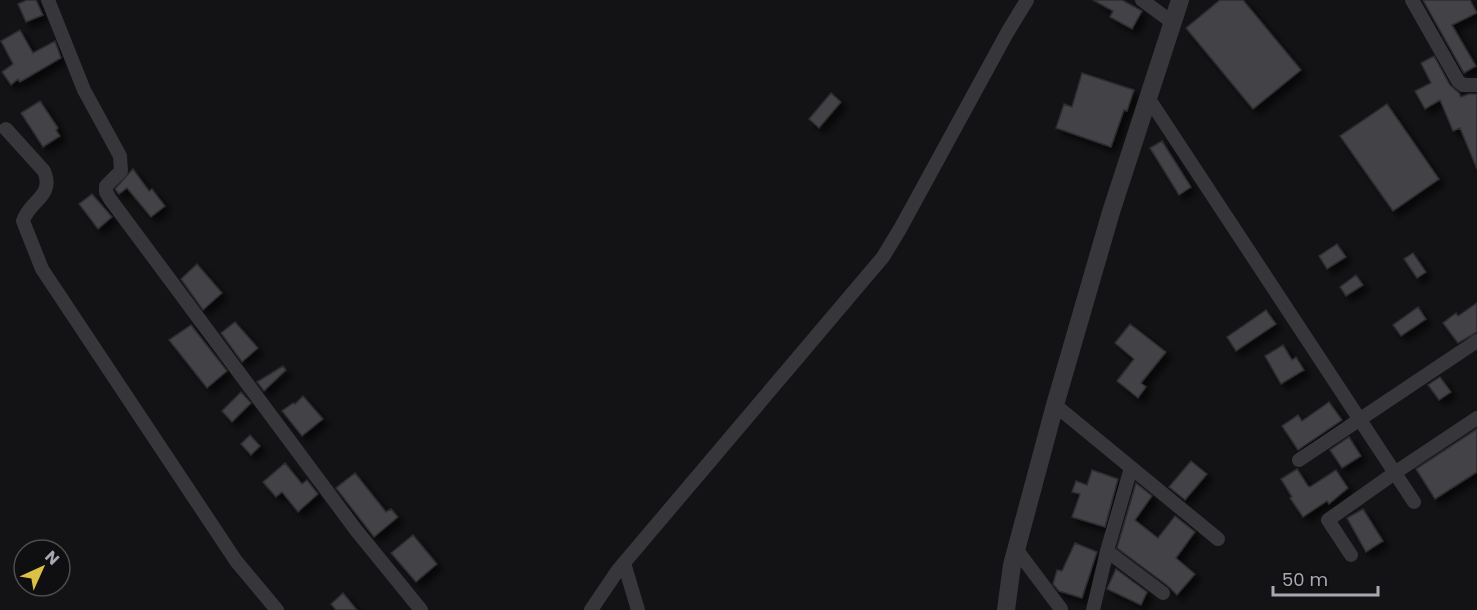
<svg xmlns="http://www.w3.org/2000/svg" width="1477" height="610" font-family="Poppins,sans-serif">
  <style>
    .building { fill: #434347; stroke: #2e2d30; stroke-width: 1.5; filter: url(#shadow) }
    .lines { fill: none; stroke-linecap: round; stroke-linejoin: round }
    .minor { stroke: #37373b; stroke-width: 14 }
    .tertiary { stroke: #37373b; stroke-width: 18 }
  </style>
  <defs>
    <filter id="shadow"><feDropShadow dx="5.5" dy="5.5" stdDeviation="3" flood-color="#0009"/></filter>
  </defs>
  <rect width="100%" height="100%" fill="#131315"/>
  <!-- building -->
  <path class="building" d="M 27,0 L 36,0 L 43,15 L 26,22 L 18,4 Z
    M 1093,0 L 1122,0 L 1142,11 L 1132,29 L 1110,17 L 1113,11 Z
    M 1220,0 L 1243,0 L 1301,70 L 1253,109 L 1186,28 Z
    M 1423,0 L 1470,0 L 1477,13 L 1452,25 L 1476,66 L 1464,73 Z
    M 20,30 L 33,53 L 55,41 L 61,58 L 20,82 L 18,79 L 11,85 L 2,72 L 13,64 L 1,41 Z
    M 1434,56 L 1450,85 L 1459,93 L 1461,97 L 1469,94 L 1477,94 L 1477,169 L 1460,128 L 1453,131 L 1440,100 L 1425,109 L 1415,91 L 1431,83 L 1421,63 Z
    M 1082,73 L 1134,90 L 1127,111 L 1124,110 L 1111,147 L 1056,128 L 1064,104 L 1072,107 Z
    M 831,93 L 841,102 L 819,128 L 809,119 Z
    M 40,101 L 58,128 L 56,130 L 60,136 L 43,147 L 21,113 Z
    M 1387,104 L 1439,179 L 1393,211 L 1340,136 Z
    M 1162,141 L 1191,187 L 1179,195 L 1150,148 Z
    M 133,169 L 149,191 L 152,189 L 165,206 L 151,217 L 127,188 L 119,194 L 115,189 Z
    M 92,194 L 112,217 L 98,229 L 79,204 Z
    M 1337,244 L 1346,257 L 1327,269 L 1319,256 Z
    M 1413,253 L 1426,272 L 1417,278 L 1404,259 Z
    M 197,264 L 222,293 L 203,310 L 181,279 Z
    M 1356,275 L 1363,285 L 1346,296 L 1340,287 Z
    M 1477,303 L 1477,332 L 1458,343 L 1443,323 L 1456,313 L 1458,316 Z
    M 1418,307 L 1426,319 L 1401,336 L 1393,325 Z
    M 1266,310 L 1276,324 L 1236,351 L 1227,337 Z
    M 235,322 L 258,348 L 242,362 L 221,333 Z
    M 1130,324 L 1166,352 L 1141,383 L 1146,387 L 1138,398 L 1117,381 L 1134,359 L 1115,343 Z
    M 191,325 L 227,371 L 207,388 L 169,340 Z
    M 1283,345 L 1292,360 L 1296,357 L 1304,370 L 1281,384 L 1265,356 Z
    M 283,366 L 286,370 L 264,391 L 257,382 Z
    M 1440,377 L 1451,392 L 1439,400 L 1428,385 Z
    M 241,392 L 251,403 L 232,422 L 222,411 Z
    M 303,396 L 323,419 L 302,436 L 282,411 L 293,403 L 295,404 Z
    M 1329,402 L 1342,420 L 1298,450 L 1282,426 L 1298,415 L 1302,421 Z
    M 1477,429 L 1477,472 L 1435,499 L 1416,469 Z
    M 250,435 L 260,446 L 251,455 L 241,444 Z
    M 1349,437 L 1361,456 L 1342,468 L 1330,450 Z
    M 1191,461 L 1207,474 L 1185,500 L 1169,487 Z
    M 285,463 L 302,484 L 307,480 L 318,494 L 298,512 L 282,492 L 276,497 L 263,482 Z
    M 1297,469 L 1308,486 L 1310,487 L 1336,470 L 1348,488 L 1329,504 L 1327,501 L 1303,517 L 1290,498 L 1292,497 L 1281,479 Z
    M 1092,470 L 1118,479 L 1105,527 L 1072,517 L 1080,494 L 1072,492 L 1076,481 L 1087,485 Z
    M 355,473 L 386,512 L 391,509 L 398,517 L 374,537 L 336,488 Z
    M 1136,483 L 1152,496 L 1135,520 L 1158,538 L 1175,516 L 1195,532 L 1176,558 L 1195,574 L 1177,595 L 1168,586 L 1117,548 Z
    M 1363,509 L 1383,541 L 1366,552 L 1347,518 Z
    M 413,535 L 437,564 L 416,582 L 391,553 Z
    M 1075,543 L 1097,552 L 1082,598 L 1059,591 L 1053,584 L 1057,570 L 1062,571 Z
    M 1116,569 L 1147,592 L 1141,605 L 1107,589 Z
    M 343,593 L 357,610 L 336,610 L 331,604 Z"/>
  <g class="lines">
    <!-- minor -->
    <path class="minor" d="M 48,0 L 84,90 L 120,156 L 121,171 L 106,186 L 106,192 L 110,199 L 356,530 L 421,610
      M 1142,0 L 1173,23
      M 1412,0 L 1458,81 L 1463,85 L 1477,85
      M 1149,99 L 1414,502
      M 6,129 L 44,171 C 55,196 29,201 23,221 L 42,269 L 236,561 L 277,610
      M 1055,405 L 1218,539
      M 1299,460 L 1477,341
      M 1016,549 L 1061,609
      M 1107,551 L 1163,593
      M 1351,555 L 1328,520 L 1396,472 L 1477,418
      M 624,563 L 638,610
      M 591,610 L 618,570 L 883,257 L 900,229 L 1007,33 L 1027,0
      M 1093,610 L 1107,551 L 1131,468"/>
    <!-- tertiary -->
    <path class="tertiary" d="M 1006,610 L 1012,565 L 1055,405 L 1111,212 L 1180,0"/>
  </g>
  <!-- north arrow -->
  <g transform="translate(42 568) rotate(45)"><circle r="28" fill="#0f0e10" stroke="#4c4c51" stroke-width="1.5"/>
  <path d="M0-4.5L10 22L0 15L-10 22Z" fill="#dbc145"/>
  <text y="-9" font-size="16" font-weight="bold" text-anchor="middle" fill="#a7a8b3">N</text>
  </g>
  <!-- scale -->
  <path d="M1273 586v9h105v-9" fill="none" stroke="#a7a8b3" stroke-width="3"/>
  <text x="1282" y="586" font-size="18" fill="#a7a8b3" stroke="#0f0e10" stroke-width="4.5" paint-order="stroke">50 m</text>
</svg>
